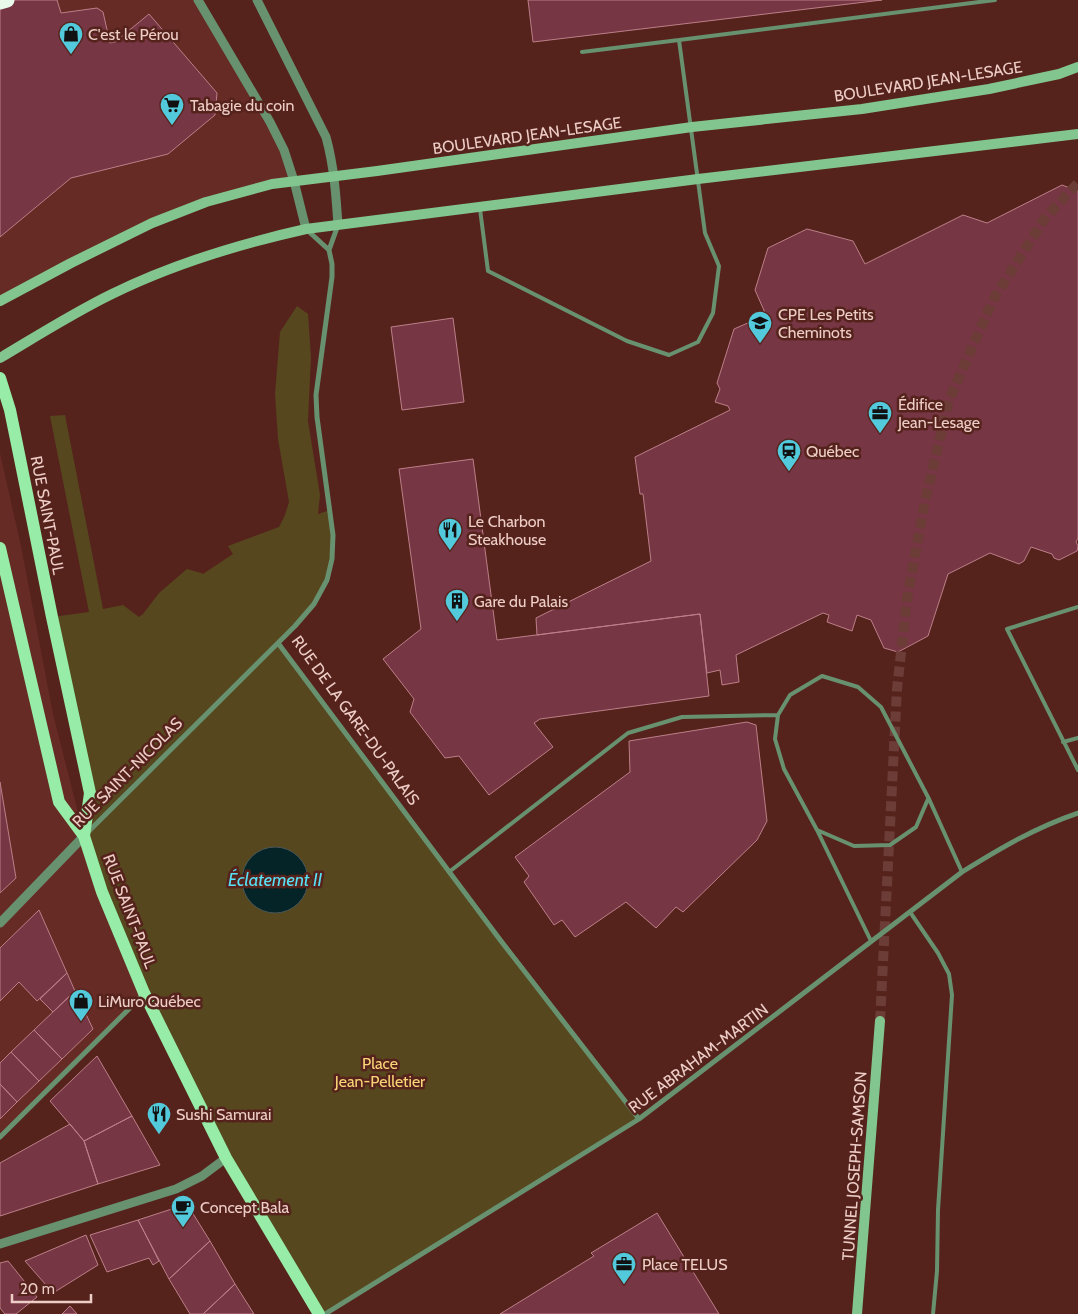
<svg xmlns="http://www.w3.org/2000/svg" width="1078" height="1314" font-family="Cabin,sans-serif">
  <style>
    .built { fill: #652b24 }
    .green { fill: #56471f }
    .water { fill: #052428; stroke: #4b5758 }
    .building { fill: #763643; stroke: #bc7f89 }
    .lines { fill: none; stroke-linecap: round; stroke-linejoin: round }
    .secondary-tunnel { stroke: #6c3c36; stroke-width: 10; stroke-dasharray: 10 5; stroke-linecap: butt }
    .service { stroke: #68916f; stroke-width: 4 }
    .minor { stroke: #68916f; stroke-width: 5 }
    .tertiary { stroke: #68916f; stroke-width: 9 }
    .secondary { stroke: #83c58e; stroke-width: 10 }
    .primary { stroke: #97eda7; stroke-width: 12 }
    .motorway { stroke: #e8fbeb; stroke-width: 15 }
    .labels { text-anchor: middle; stroke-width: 5; stroke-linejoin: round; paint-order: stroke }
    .poi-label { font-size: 16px; fill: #eecdc7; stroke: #55231c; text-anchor: start }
    .street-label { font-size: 16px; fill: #eecdc7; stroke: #55231c }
    .park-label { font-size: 16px; fill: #f9d577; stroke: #55231c }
    .water-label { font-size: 18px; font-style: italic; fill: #58e1f6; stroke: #55231c }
  </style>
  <rect width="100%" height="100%" fill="#55231c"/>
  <!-- built -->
  <path class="built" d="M 0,0 L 198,0 L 270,122 L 294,181 L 206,202 L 0,301 Z
    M 0,453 L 21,546 L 53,714 L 84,836 L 144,993 L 0,1137 Z"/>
  <!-- green -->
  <path class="green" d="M 297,306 L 308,314 L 311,357 L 308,421 L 320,495 L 318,514 L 330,510 L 333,535 L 327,580 L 314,604 L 278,643 L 639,1119 L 325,1314 L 226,1158 L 144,993 L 86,838 L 90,793 L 52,617 L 89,612 L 50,416 L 65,415 L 103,609 L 123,605 L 139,617 L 143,614 L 159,593 L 187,569 L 201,573 L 203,574 L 233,554 L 228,546 L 279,527 L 285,515 L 289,502 L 278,439 L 275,394 L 280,332 Z"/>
  <!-- water -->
  <path class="water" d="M242 880a33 33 0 1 1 66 0a33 33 0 1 1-66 0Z"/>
  <!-- building -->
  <path class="building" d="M 0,0 L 57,0 L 61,13 L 97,8 L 103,12 L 110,43 L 115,42 L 149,14 L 217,93 L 215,115 L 168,154 L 71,178 L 0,237 Z
    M 528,0 L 882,0 L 533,42 Z
    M 1062,185 L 1078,191 L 1078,538 L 1076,542 L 1078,546 L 1077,551 L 1059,560 L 1054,558 L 1052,554 L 1031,547 L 1024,561 L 1019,564 L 990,553 L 948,574 L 928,636 L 898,652 L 884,648 L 871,620 L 857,615 L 852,631 L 827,622 L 829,615 L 823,613 L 736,655 L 739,682 L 722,685 L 720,670 L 707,673 L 700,614 L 537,635 L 536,618 L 651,561 L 643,494 L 640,494 L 635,457 L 730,410 L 728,406 L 715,402 L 720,389 L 717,383 L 734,329 L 766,315 L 755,290 L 768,248 L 807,229 L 853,241 L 865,264 L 963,215 L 987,223 Z
    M 453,318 L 464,402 L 402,410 L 391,327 Z
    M 473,459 L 497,640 L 700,614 L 709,696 L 540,719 L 534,723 L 553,747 L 489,795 L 459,756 L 445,758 L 410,712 L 414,699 L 383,659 L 421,629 L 399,469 Z
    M 747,722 L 756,725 L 767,821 L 757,840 L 683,912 L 676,907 L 656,928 L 626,902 L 575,937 L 562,920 L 554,925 L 524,882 L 529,876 L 515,857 L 630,772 L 629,741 Z
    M 0,782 L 16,878 L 0,893 Z
    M 39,910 L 67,973 L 37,1001 L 19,982 L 0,1001 L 0,948 Z
    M 67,973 L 75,991 L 53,1012 L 40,999 Z
    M 75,991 L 93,1029 L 62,1059 L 34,1030 Z
    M 34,1030 L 62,1059 L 39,1081 L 11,1052 Z
    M 11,1052 L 39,1081 L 17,1102 L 0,1084 L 0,1063 Z
    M 97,1056 L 132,1116 L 84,1141 L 50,1101 Z
    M 0,1084 L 17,1102 L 0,1119 Z
    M 132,1116 L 160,1165 L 98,1184 L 84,1141 Z
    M 70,1124 L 84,1141 L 98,1184 L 0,1216 L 0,1163 Z
    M 187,1204 L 210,1241 L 169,1279 L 138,1220 Z
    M 657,1213 L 719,1314 L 500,1314 L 594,1256 L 591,1253 Z
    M 138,1220 L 159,1261 L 153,1265 L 149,1258 L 107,1272 L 90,1235 Z
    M 86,1235 L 98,1265 L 53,1293 L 25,1261 Z
    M 210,1241 L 235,1284 L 203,1314 L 190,1314 L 169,1279 Z
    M 8,1261 L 37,1297 L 16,1314 L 5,1314 L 0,1308 L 0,1263 Z
    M 235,1284 L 254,1314 L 203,1314 Z
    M 70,1306 L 77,1314 L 62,1314 Z"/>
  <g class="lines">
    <!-- secondary-tunnel -->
    <path class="secondary-tunnel" d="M 880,1021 L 897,689 L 907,599 L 925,501 L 949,400 L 993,300 L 1045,218 L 1078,183"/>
    <!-- service -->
    <path class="service" d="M 582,52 L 679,40
      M 480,209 L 488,271 L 627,341 L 669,355 L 698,342 L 713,313 L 719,266 L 705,233 L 679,40 L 995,0
      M 1078,607 L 1007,629 L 1078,770
      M 1063,742 L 1078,738
      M 817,830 L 854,846 L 890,845 L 916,827 L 928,799
      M 449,872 L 628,733 L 682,717 L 778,715
      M 910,912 L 938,953 L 949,974 L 952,995 L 938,1210 L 937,1271 L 933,1314
      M 871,941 L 817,830 L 784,769 L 775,739 L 778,715 L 790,695 L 822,676 L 858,687 L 881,707 L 929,799 L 962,872"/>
    <!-- minor -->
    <path class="minor" d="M 306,229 L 329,250
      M 278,643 L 501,941 L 639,1119
      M 88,832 L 295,626 L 314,604 L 327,580 L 332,559 L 333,535 L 317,417 L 316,395 L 332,277 L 332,264 L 329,250 L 338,225
      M 0,1137 L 144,994
      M 325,1314 L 639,1119 L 962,872 C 999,849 1036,827 1078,813"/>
    <!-- tertiary -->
    <path class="tertiary" d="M 198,0 L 270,122 L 284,150 L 294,181 L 306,229
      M 257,0 L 326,137 C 334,166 336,195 338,225
      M 0,923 L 84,836
      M 0,1244 L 176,1189 L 202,1176 L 226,1158"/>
    <!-- secondary -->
    <path class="secondary" d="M 0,301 L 71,263 L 152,223 L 206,202 L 272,184 L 377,171 L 692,127 L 862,109 L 989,89 L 1059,74 L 1078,67
      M 0,358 C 37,336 73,313 112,294 C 173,264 239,244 306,229 L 698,179 L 1078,134
      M 857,1314 L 880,1021"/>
    <!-- primary -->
    <path class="primary" d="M 0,378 L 10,410 L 18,449 L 52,617 L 90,793 L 84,836
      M 0,548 L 59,802 L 84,836 L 102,892 L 144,993 L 226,1158 L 319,1314"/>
    <!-- motorway -->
    <path class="motorway" d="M 0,2 L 7,0"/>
  </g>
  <!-- icons -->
  <defs>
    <symbol id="shop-pin" viewBox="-11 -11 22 30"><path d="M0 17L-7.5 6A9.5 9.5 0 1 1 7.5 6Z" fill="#53cadc" stroke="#55231c"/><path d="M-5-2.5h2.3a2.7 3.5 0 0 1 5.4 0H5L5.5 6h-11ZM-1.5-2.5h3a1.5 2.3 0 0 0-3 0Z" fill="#111"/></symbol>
    <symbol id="supermarket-pin" viewBox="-11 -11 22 30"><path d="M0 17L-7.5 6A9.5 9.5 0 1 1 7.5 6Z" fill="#53cadc" stroke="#55231c"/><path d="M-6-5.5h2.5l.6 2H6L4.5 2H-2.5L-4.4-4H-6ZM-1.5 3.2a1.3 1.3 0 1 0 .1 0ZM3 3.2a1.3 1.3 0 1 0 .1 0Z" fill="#111"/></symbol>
    <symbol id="school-pin" viewBox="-11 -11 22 30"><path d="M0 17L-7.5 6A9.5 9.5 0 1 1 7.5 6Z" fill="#53cadc" stroke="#55231c"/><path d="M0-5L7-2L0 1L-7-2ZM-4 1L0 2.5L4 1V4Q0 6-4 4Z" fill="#111"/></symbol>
    <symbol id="office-pin" viewBox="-11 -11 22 30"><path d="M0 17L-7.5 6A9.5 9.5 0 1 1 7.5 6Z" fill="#53cadc" stroke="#55231c"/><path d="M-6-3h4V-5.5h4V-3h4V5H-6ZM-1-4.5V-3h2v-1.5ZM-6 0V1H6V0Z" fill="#111"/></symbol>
    <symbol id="station-pin" viewBox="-11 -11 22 30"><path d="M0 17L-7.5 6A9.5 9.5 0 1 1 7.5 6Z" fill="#53cadc" stroke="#55231c"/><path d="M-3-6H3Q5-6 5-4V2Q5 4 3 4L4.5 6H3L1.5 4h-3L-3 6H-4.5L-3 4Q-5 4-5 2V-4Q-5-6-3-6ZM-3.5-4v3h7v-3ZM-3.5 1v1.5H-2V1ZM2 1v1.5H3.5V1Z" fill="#111"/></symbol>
    <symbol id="restaurant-pin" viewBox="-11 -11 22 30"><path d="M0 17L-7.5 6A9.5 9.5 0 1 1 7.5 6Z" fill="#53cadc" stroke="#55231c"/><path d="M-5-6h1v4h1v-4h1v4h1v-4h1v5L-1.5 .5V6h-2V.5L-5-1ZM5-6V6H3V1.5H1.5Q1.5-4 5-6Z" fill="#111"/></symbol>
    <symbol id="building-pin" viewBox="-11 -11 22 30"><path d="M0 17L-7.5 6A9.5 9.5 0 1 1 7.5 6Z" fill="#53cadc" stroke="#55231c"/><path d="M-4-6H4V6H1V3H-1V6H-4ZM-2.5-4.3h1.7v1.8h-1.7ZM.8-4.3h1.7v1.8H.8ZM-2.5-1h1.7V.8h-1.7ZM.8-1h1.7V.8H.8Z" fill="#111"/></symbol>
    <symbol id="cafe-pin" viewBox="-11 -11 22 30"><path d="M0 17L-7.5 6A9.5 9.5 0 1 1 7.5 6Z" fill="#53cadc" stroke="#55231c"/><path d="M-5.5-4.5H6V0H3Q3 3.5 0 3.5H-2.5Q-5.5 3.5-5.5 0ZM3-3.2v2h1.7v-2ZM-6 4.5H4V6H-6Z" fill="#111"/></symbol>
  </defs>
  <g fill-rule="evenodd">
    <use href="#shop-pin" x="57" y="20" width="28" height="38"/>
    <use href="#supermarket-pin" x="158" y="91" width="28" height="38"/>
    <use href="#school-pin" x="746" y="309" width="28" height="38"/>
    <use href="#office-pin" x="866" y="399" width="28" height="38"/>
    <use href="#station-pin" x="775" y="437" width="28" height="38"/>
    <use href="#restaurant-pin" x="436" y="516" width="28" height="38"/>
    <use href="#building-pin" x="443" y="587" width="28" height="38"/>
    <use href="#shop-pin" x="67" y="987" width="28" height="38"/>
    <use href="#restaurant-pin" x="145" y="1100" width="28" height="38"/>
    <use href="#cafe-pin" x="169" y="1193" width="28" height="38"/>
    <use href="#office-pin" x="610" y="1250" width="28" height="38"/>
  </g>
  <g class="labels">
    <!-- poi labels -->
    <g class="poi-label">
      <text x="88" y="40">C'est le Pérou</text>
      <text x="190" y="111">Tabagie du coin</text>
      <text x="778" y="320">CPE Les Petits<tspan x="778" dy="18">Cheminots</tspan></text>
      <text x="898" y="410">Édifice<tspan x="898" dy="18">Jean-Lesage</tspan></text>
      <text x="806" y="457">Québec</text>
      <text x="468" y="527">Le Charbon<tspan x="468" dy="18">Steakhouse</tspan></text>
      <text x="474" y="607">Gare du Palais</text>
      <text x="98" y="1007">LiMuro Québec</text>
      <text x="176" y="1120">Sushi Samurai</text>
      <text x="200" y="1213">Concept Bala</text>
      <text x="642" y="1270">Place TELUS</text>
    </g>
    <!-- street labels -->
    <g class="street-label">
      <text transform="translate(928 81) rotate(-9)" y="6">BOULEVARD JEAN-LESAGE</text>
      <text transform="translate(527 135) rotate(-8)" y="6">BOULEVARD JEAN-LESAGE</text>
      <text transform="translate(48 515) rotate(79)" y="6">RUE SAINT-PAUL</text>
      <text transform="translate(356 720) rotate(54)" y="6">RUE DE LA GARE-DU-PALAIS</text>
      <text transform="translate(127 772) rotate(-45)" y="6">RUE SAINT-NICOLAS</text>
      <text transform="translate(130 911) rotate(69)" y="6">RUE SAINT-PAUL</text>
      <text transform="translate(698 1058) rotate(-37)" y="6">RUE ABRAHAM-MARTIN</text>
      <text transform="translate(854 1166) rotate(-86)" y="6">TUNNEL JOSEPH-SAMSON</text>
    </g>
    <!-- park labels -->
    <g class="park-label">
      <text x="380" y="1069">Place<tspan x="380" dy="18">Jean-Pelletier</tspan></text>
    </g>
    <!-- water labels -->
    <g class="water-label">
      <text x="275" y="886">Éclatement II</text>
    </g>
  </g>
  <!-- scale -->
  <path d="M12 1294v8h79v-8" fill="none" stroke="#eecdc7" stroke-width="2.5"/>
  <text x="20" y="1294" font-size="15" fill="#eecdc7" stroke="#55231c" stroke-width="4" paint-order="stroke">20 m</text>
</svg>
